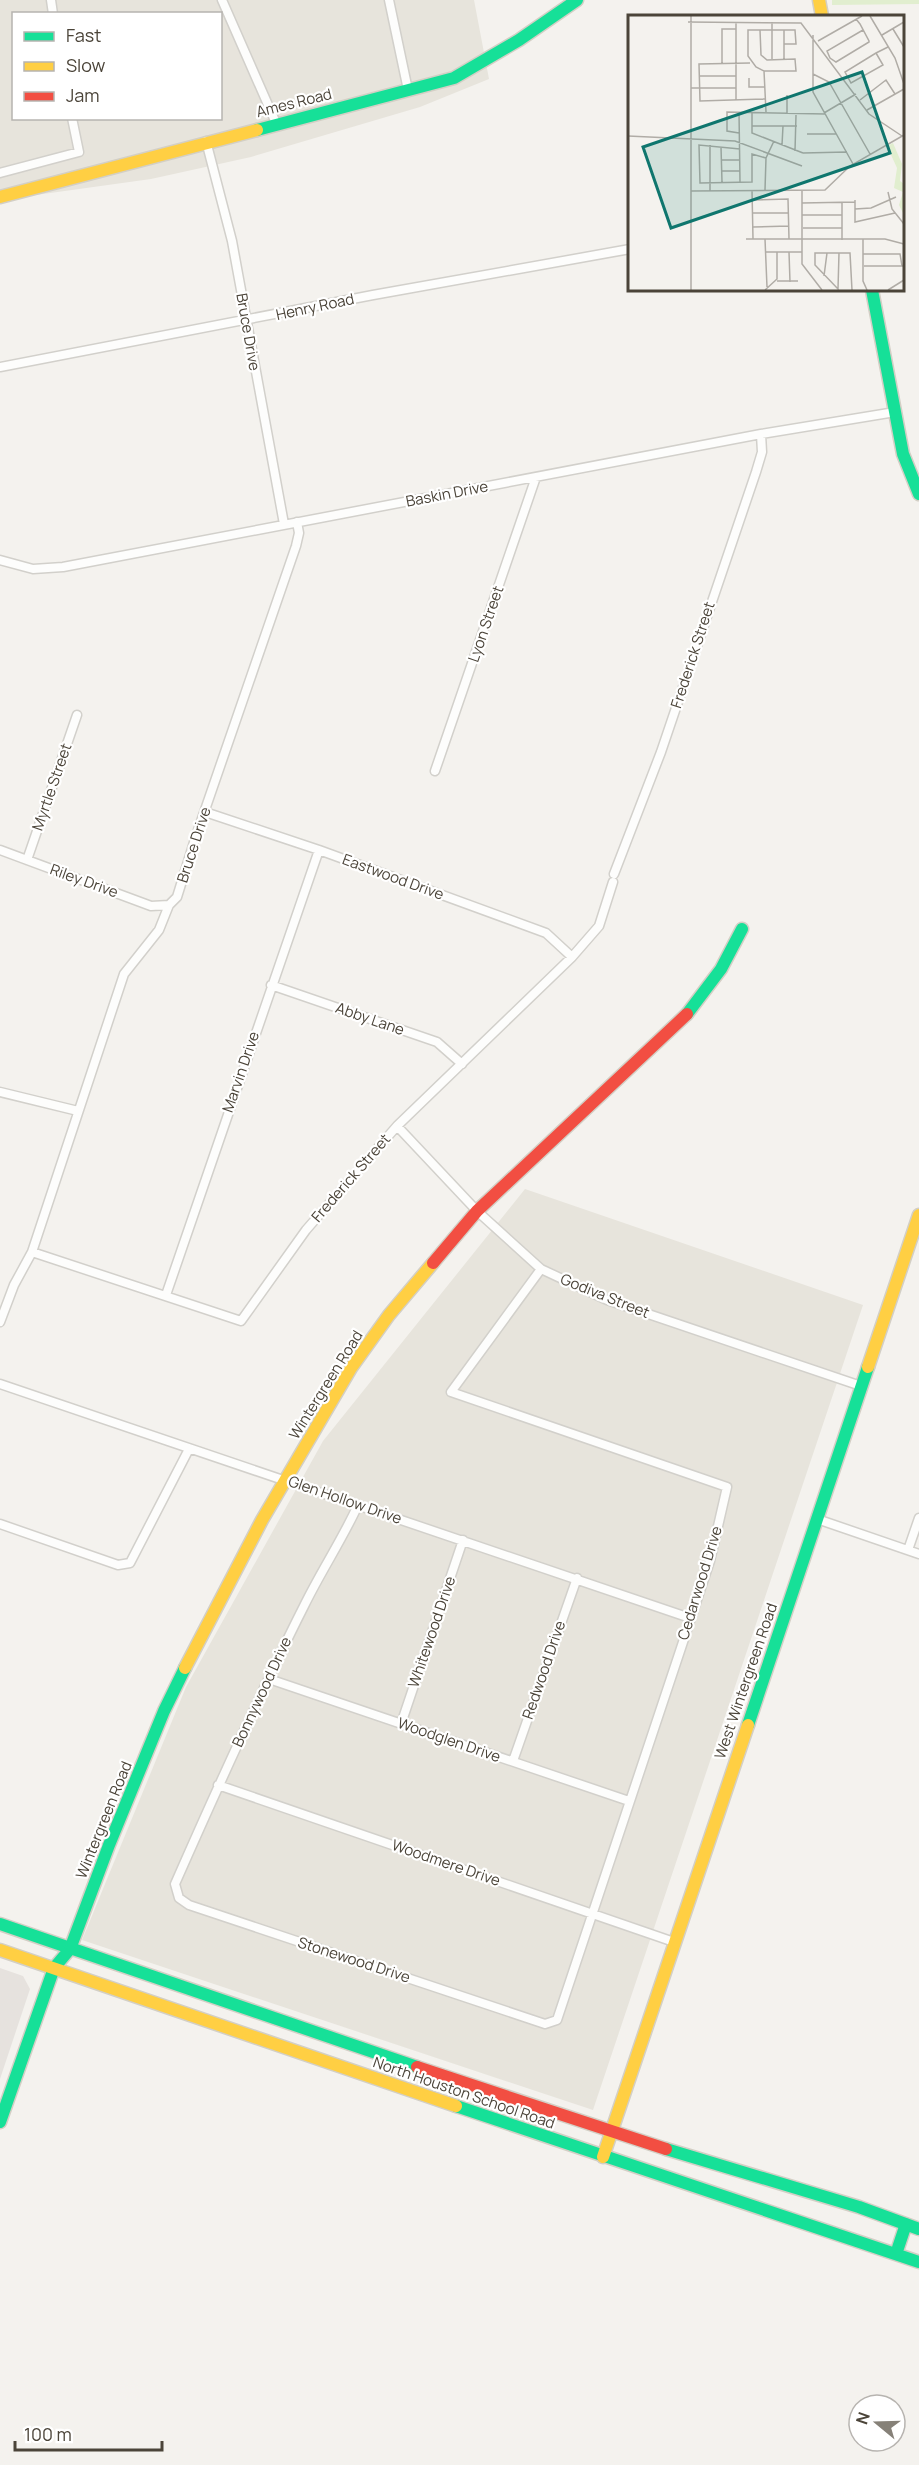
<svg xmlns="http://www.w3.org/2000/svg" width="919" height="2465" font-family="Manrope,sans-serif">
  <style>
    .residential { fill: #e7e4dc; fill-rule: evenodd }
    .industrial { fill: #e6e2de }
    .green { fill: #e1eecf }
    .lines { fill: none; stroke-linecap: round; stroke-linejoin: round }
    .street-casing { stroke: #d2d0cb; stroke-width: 11 }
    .fast-casing { stroke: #d3cfc5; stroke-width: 15 }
    .slow-casing { stroke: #d3cfc5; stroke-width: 15 }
    .jam-casing { stroke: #d3cfc5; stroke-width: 15 }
    .street { stroke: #fdfdfc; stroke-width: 8 }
    .fast { stroke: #16e098; stroke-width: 12 }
    .slow { stroke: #ffcf43; stroke-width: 12 }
    .jam { stroke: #f24e42; stroke-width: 12 }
    .labels { text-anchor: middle; stroke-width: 4.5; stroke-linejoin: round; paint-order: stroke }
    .street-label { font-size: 15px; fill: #4b4439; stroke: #fff }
    .inset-road { fill: none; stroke: #b0aca6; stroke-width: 1.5 }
    .view { fill: #0f766e; fill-opacity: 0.15; stroke: #0f766e; stroke-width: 3 }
    .inset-edge { fill: none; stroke: #4b4439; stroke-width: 3 }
  </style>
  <rect width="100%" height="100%" fill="#f4f2ee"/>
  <!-- residential -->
  <path class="residential" d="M 0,0 L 474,0 L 489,79 L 420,107 L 251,157 L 151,179 L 0,200 ZM 14,14 L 220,14 L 220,118 L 14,118 Z
    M 525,1189 L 863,1305 L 593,2110 L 82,1940 L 186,1687 L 323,1441 Z"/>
  <!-- industrial -->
  <path class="industrial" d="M 0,1968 L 23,1976 L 30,1989 L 0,2079 Z"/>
  <!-- green -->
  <path class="green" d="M 832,0 L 919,0 L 919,4 L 832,5 Z"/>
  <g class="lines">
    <defs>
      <path id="street" d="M 51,0 L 53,14
        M 222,0 L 276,123
        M 389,0 L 408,90
        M 206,141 L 232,241 L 284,524
        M 0,173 L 79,152 L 72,118
        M 0,367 L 373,295 L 630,249
        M 0,560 L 33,569 L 63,567 L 761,434 L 895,412
        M 435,771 L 536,477
        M 205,812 L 319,850 L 546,933 L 572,957
        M 0,850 L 151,906 L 169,905
        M 27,860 L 77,715
        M 614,874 L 661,752 L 756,472 L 762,452 L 761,434
        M 271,985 L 437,1042 L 462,1064
        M 0,1092 L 78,1111
        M 397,1126 L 477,1211 L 541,1269 L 607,1300 L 861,1386
        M 32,1252 L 241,1321 L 306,1230 L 397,1126 L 572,957 L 599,926 L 613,882
        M 166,1295 L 319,850
        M 0,1322 L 14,1285 L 32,1252 L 124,974 L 159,930 L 169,905 L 177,897 L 196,836 L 296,546 L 299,533 L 297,522
        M 0,1384 L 690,1618
        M 358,1505 C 342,1540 321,1571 304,1606 C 258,1697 216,1791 175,1884 L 179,1898 L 189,1905 L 545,2024 L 557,2020 L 710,1561 L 727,1487 L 451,1392 L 541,1269
        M 817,1519 L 919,1554
        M 0,1524 L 118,1565 L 130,1563 L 189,1449
        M 908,1550 L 919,1518
        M 269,1679 L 629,1801
        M 401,1724 L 463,1540
        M 513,1761 L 577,1578
        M 218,1785 L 674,1942"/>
      <path id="fast" d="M 257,130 L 454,78 L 519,40 L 577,0
        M 872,290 L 903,454 L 919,494
        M 687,1014 L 721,969 L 742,929
        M 748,1725 L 868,1367
        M 0,1924 L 417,2067
        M 456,2106 L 919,2262
        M 0,2122 L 54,1968 L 70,1949 L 109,1845 L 164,1711 L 185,1668
        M 666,2149 L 859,2207 L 919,2229
        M 896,2254 L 906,2224"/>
      <path id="slow" d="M 819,0 L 822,16
        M 0,197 L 257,130
        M 868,1367 L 919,1215
        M 185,1668 L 262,1520 L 351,1368 L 389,1315 L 433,1263
        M 0,1950 L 456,2106
        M 603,2157 L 748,1725"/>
      <path id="jam" d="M 433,1263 L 477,1211 L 687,1014
        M 417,2067 L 666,2149"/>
    </defs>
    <!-- street casing -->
    <use href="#street" class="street-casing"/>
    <!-- fast casing -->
    <use href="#fast" class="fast-casing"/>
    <!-- slow casing -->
    <use href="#slow" class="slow-casing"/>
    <!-- jam casing -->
    <use href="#jam" class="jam-casing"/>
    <!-- street -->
    <use href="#street" class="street"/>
    <!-- fast -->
    <use href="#fast" class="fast"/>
    <!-- slow -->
    <use href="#slow" class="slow"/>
    <!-- jam -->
    <use href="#jam" class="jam"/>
  </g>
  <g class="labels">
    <!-- street labels -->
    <g class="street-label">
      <text transform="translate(294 103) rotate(-14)" y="5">Ames Road</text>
      <text transform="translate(315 307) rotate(-12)" y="5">Henry Road</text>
      <text transform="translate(248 332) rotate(80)" y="5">Bruce Drive</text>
      <text transform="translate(447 494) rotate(-11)" y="5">Baskin Drive</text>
      <text transform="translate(486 624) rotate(-71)" y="5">Lyon Street</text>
      <text transform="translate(693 655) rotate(-72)" y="5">Frederick Street</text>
      <text transform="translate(52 787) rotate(-71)" y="5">Myrtle Street</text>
      <text transform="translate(194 845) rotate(-72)" y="5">Bruce Drive</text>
      <text transform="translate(393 877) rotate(20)" y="5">Eastwood Drive</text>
      <text transform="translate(84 881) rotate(20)" y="5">Riley Drive</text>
      <text transform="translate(370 1019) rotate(19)" y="5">Abby Lane</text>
      <text transform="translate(241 1072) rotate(-71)" y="5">Marvin Drive</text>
      <text transform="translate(351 1178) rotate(-49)" y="5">Frederick Street</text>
      <text transform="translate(605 1296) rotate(22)" y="5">Godiva Street</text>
      <text transform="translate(326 1385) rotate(-58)" y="5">Wintergreen Road</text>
      <text transform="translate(345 1500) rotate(19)" y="5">Glen Hollow Drive</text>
      <text transform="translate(700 1583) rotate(-73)" y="5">Cedarwood Drive</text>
      <text transform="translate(432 1632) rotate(-71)" y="5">Whitewood Drive</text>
      <text transform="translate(544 1670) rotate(-71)" y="5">Redwood Drive</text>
      <text transform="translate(746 1681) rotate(-71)" y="5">West Wintergreen Road</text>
      <text transform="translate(262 1692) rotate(-65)" y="5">Bonnywood Drive</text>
      <text transform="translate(449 1740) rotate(19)" y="5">Woodglen Drive</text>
      <text transform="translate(104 1820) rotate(-68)" y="5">Wintergreen Road</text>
      <text transform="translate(446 1863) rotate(19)" y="5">Woodmere Drive</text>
      <text transform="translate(354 1960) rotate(18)" y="5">Stonewood Drive</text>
      <text transform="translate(464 2093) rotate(19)" y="5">North Houston School Road</text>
    </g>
  </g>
  <!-- overview -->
  <g transform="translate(628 15)">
    <rect width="276" height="276" fill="#f4f2ee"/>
    <path d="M 265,128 L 274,149 L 272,166 L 276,169 L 276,200 L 271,190 L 275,177 L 266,173 L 269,153 L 259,131 Z" fill="#e1eecf"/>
    <path class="inset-road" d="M 63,1 L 63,275M 242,1 L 267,43 L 276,69M 228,4 L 232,9 L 241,26 L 241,27 L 208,47 L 202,43 L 199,36 L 235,15M 60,7 L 173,8 L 241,99 L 274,121M 108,7 L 108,85M 144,7 L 144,44M 265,14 L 276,32M 132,15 L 133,40 L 139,45 L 167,44 L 168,56 L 136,56 L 128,52 L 120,41 L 120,15 L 167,15 L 168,29 L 156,29M 156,15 L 156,45M 185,20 L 185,77 L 225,149M 254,20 L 276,7M 190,26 L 234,1M 248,38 L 255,50 L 223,68 L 217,57 L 248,38 L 260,32M 122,48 L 71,49 L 72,86 L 137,84M 94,49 L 94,14 L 108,14M 136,56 L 138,97M 185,59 L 201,67 L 242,139M 71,61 L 108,61M 121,63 L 121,72 L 137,72M 63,73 L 108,73M 159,80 L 159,99M 232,85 L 258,65 L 267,79M 239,95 L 276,74M 111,97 L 112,167M 124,98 L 124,118 L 175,138M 196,98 L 228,79M 124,111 L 169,111M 111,118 L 99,116 L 99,97 L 197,99M 179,119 L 208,119M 0,121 L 107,126 L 174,151M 82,130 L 82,176M 154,130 L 155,111M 93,132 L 94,167M 112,134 L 71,130 L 72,168 L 124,167 L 124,139 L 138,143M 167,136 L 168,100M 175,138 L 219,137M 93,145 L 112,145M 94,156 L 112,156M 124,175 L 125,224M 137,175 L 138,143 L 146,126M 63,176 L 197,175 L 222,151 L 276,120M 174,176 L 174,249 L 194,275M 260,177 L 264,194 L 276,209M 124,185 L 160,184 L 161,224M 227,185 L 227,207 L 267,198M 174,188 L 227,187M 227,194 L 243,193 L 268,182M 125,198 L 161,198M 174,200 L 214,200M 125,212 L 161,211M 175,213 L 214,213M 118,224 L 257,224 L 276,229M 137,224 L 139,272M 235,224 L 235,266 L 239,275M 214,225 L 214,187M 137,237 L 174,237M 161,237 L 162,267M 211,238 L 210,274 L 187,250 L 187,238 L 222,238 L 224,275M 235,239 L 272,239 L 274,251M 236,251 L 276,251M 196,261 L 199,238M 149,266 L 170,266M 137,275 L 149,264 L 149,237M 260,275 L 276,265"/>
    <path class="view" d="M 234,57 L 262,138 L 43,213 L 15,132 Z"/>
    <rect width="276" height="276" class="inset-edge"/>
  </g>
  <!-- legend -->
  <rect x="12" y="12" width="210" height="108" fill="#ffffff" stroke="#b7b4b0" stroke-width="1.5"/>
  <rect x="24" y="32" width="30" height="9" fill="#16e098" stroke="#b7b4b0" stroke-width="1.5"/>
  <text x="66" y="42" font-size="18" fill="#4b4439">Fast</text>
  <rect x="24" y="62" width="30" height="9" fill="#ffcf43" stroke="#b7b4b0" stroke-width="1.5"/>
  <text x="66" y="72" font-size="18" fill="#4b4439">Slow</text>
  <rect x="24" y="92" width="30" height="9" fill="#f24e42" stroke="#b7b4b0" stroke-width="1.5"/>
  <text x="66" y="102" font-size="18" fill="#4b4439">Jam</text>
  <!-- north arrow -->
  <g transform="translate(877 2423) rotate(289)"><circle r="28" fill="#ffffff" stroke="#b7b4b0" stroke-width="1.5"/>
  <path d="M0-4.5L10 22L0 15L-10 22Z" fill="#868178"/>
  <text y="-9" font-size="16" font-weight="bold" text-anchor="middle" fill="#4b4439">N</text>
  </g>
  <!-- scale -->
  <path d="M15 2441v9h147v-9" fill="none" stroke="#4b4439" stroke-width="3"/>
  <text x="24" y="2441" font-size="18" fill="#4b4439" stroke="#ffffff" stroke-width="4.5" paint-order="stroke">100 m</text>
</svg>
